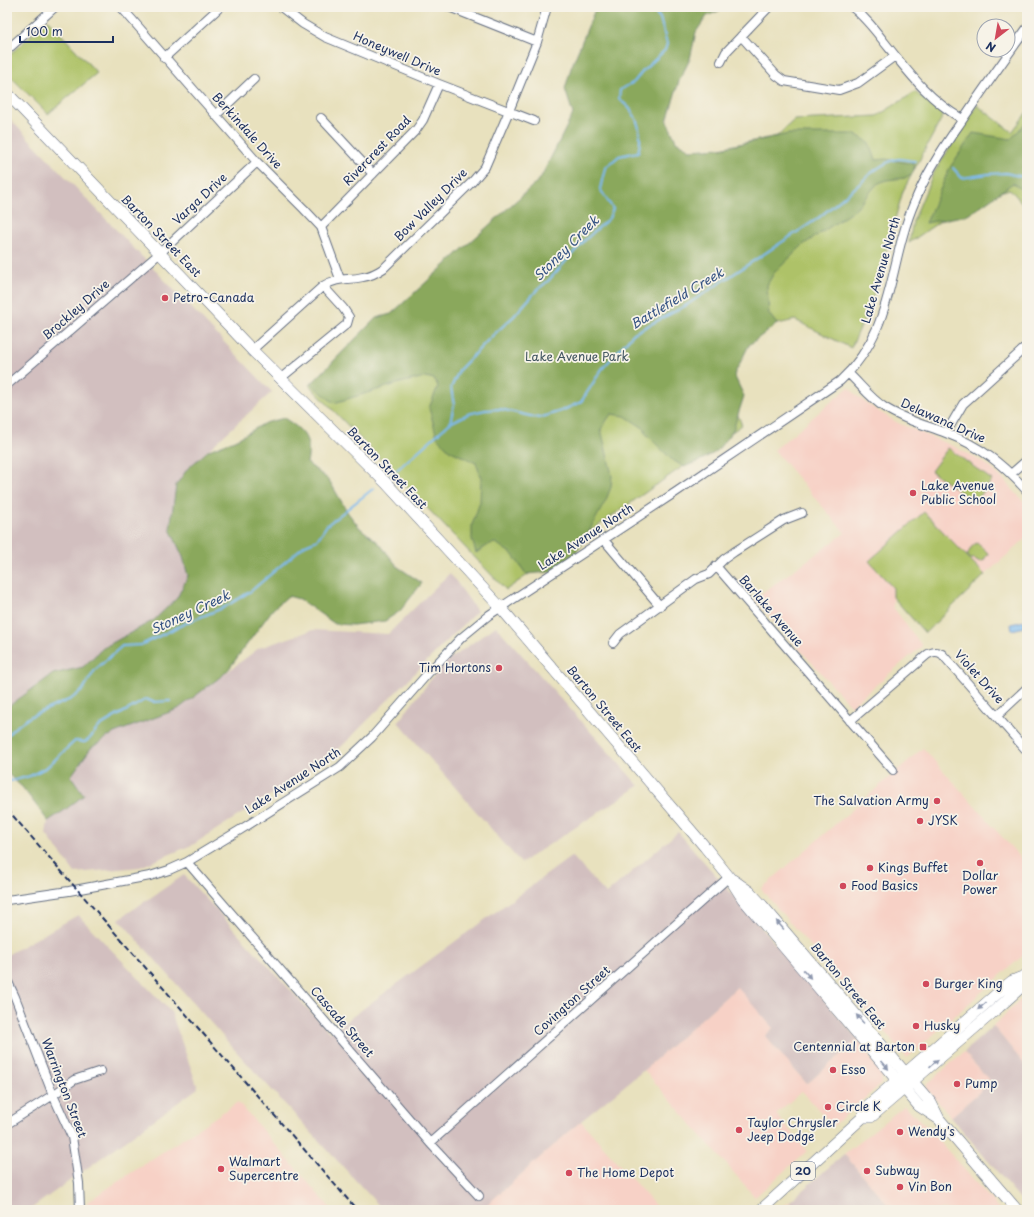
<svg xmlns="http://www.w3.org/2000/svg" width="1034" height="1217" font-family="'Playpen Sans',sans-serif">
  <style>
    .built { fill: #f7d1c6 }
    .industrial { fill: #d2bfbf }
    .green { fill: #aec267; stroke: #647862 }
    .forest { fill: #8aa85c; stroke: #526c5d }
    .water { fill: #7ebbf1; stroke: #4c75a8 }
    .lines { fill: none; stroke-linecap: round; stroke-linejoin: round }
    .stream { stroke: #7ebbf1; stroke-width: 2 }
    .minor-casing { stroke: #636d80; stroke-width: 10 }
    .major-casing { stroke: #636d80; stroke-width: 12 }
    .minor { stroke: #fff; stroke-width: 8 }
    .major { stroke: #fff; stroke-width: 11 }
    .rail { stroke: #1b2f5e; stroke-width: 2; stroke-dasharray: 6 3; stroke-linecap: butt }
    .oneway { fill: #8d97ae }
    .poi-dot { fill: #d1495b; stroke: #f7f3e8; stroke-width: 1.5 }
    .labels { text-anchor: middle; stroke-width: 3.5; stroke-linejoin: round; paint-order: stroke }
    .shield { fill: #f7f3e8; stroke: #5d6a87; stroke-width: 1 }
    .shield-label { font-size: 11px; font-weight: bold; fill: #1b2f5e }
    .street-label { font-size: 12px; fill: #1b2f5e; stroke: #f7f3e8 }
    .poi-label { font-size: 12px; fill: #1b2f5e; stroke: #f7f3e8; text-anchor: start }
    .park-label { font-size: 12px; fill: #405460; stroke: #f7f3e8 }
    .water-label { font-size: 13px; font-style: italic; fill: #345283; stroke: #f7f3e8 }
  </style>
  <rect width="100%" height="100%" fill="#f7f3e8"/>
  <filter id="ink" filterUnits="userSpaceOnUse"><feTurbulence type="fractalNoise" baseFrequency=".025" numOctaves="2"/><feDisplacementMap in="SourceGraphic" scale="8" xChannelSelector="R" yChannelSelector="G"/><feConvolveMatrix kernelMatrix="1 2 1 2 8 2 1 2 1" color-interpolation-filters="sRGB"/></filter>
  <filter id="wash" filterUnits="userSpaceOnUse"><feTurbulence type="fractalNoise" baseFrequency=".012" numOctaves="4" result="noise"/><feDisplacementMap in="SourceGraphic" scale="16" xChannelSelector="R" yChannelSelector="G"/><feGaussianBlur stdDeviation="0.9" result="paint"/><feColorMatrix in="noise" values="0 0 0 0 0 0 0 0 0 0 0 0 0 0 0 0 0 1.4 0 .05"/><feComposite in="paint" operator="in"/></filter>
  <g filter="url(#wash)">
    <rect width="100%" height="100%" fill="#e8e1be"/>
    <!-- built -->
    <path class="built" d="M 849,387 L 857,396 L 870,406 L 898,423 L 955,447 L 986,464 L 1004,480 L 1027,505 L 1027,537 L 985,575 L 924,513 L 869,561 L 893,588 L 893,607 L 922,646 L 851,706 L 754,599 L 845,533 L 774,450 Z
      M 923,748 L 1027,865 L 1027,952 L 907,1058 L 761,889 Z
      M 738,986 L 773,1028 L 765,1036 L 807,1084 L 858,1039 L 882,1076 L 881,1084 L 833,1126 L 802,1091 L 776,1114 L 807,1151 L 755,1197 L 644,1070 Z
      M 1027,994 L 1027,1064 L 1025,1065 L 993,1026 Z
      M 964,1052 L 991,1082 L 951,1117 L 927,1089 L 927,1084 Z
      M 238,1102 L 332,1210 L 88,1210 L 87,1202 Z
      M 904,1106 L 925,1125 L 1000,1210 L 892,1210 L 844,1154 Z
      M 581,1121 L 659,1210 L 481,1210 Z
      M 789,1202 L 797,1210 L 779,1210 Z"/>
    <!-- industrial -->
    <path class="industrial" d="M 7,116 L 272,392 L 188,468 L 183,557 L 188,576 L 177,598 L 154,620 L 103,648 L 83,667 L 53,674 L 7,707 Z
      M 450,573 L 477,611 L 333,755 L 194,844 L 140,867 L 75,873 L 46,834 L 48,821 L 65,810 L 71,776 L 91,748 L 114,733 L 178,709 L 259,648 L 313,630 L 388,634 Z
      M 496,626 L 639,786 L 521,863 L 398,722 L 443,664 Z
      M 678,832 L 858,1039 L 807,1084 L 765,1036 L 773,1028 L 737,987 L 644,1070 L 581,1121 L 481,1210 L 383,1210 L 234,1049 L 119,919 L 184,875 L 330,1033 L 572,856 L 606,894 Z
      M 78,915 L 171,1012 L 198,1088 L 32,1208 L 32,1210 L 7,1210 L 7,955 Z
      M 993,1026 L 1025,1065 L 1027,1064 L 1027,1207 L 951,1117 L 991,1082 L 964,1052 Z
      M 844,1154 L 892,1210 L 797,1210 L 789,1202 Z"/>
    <!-- green -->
    <path class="green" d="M 48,20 L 97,73 L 48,114 L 7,73 L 7,57 Z
      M 915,92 L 944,114 L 903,191 L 871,304 L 851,348 L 795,320 L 748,331 L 725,385 L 742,425 L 506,590 L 309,385 L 532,199 L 666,105 L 664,160 L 777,136 L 794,120 L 877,116 Z
      M 977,105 L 1012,132 L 1027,112 L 1027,209 L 1010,189 L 969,201 L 909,243 L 913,221 L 933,174 Z
      M 948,448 L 992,480 L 975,503 L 931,471 Z
      M 924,512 L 985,575 L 925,633 L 893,597 L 893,588 L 869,561 Z
      M 977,543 L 987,552 L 988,554 L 983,561 L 980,562 L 973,558 L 972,560 L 967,555 C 970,551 971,545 977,543 Z"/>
    <!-- forest -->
    <path class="forest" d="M 596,7 L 728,7 L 707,16 L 696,32 L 690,59 L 679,81 L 667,121 L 676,141 L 690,150 L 721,148 L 789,134 L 853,134 C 871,141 870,144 876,160 L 886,159 L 915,164 L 913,173 L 905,178 L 886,180 L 877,184 L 856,209 L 803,245 L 774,273 L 767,285 L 769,314 L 777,324 L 749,345 L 734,375 L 744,396 L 733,430 L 716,452 L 699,461 L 684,467 L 671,459 L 645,433 L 645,429 L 625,416 L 611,414 L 601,429 L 612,475 L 611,487 L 606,500 L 581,546 L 569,562 L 551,572 L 526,574 L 513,555 L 496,543 L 490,544 L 476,553 L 472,539 L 472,525 L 480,502 L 481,477 L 476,463 L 449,450 L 437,437 L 429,408 L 438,386 L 434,379 L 425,377 L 400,383 L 334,403 L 311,384 L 376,318 L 391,314 L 540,179 L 573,114 L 565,89 L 571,68 Z
      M 1027,121 L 1027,194 L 1013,183 L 968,215 L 926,223 L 949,169 L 973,133 L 1011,139 Z
      M 284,418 C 304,431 312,438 307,463 L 329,480 L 348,513 L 360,528 L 379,543 L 398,567 L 422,583 L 400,611 L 385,621 L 353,625 L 335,624 L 299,599 L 288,596 L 273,609 L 228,670 L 223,675 L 178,709 L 114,733 L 91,748 L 71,776 L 84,795 L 65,810 L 48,821 L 23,788 L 7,773 L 7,714 L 9,706 L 53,674 L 83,667 L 103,648 L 154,620 L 177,598 L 188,576 L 183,557 L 170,529 L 176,485 L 188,468 L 209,450 L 237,439 L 265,423 Z"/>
    <!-- water -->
    <path class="water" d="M 1024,621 L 1025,627 L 1012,630 L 1011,624 Z"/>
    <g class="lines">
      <!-- stream -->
      <path class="stream" d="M 953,168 L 962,178 L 988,174 L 1006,173 L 1027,178
        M 450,423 L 454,405 L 451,388 L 459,370 L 491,337 L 514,316 L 537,290 L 548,281 L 585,240 L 609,218 L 613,209 L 600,189 L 605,168 L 619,156 L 638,152 C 642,140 640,123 632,112 C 629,106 622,103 619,98 L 620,90 L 634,82 L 643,71 L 665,50 L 667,44 L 660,18 L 653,10 L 654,7
        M 390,476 L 450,423 L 468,414 L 485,410 L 500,409 L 539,418 L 561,411 L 581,402 L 602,369 L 634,333 L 685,306 L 817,219 L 862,182 C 868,174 889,159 899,159 C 904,159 910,161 915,161
        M 7,736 L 13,729 L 31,716 L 71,699 L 82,691 L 95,670 L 122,646 L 141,645 L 186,623 L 225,607 L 251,591 L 305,545 L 317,540 L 327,525 L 374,488
        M 7,778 L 11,781 L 30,776 L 47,767 L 75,741 C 78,741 82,742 85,742 C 92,739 94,731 100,726 C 115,716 131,709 146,699 L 153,702 L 170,701"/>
    </g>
  </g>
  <g filter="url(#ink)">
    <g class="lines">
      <defs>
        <path id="minor" d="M 121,7 L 257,162 L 304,209 L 321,227 L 340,279
          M 281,7 L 303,24 L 325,37 L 439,84 L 534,121
          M 449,7 L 537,42
          M 852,7 C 865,17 875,30 885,43 C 909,73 929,100 962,119
          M 741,36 L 776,75 L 784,81 L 839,90 L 858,83 L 895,56
          M 7,50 L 55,7
          M 164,58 L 220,7
          M 721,62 L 726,52 L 769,7
          M 216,115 L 254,79
          M 321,118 L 373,174
          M 321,227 L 416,130 L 423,120 L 439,84
          M 252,350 L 323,286 C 340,276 347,281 363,277 C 371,276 378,272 384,268 L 472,182 L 485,167 L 509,111 L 537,42 L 547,7
          M 848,373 C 860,384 870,398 884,407 C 902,419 925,425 946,433 C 980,446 1003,464 1027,491
          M 281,378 L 347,324 L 349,317 L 343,308 L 323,286
          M 7,385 L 160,253 L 257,162
          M 946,433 L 963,404 L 1027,346
          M 1011,474 L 1027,460
          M 604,540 L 660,606
          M 716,566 L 893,770
          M 613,643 L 620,634 L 696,579 L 709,574 L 724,559 L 734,552 L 784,520 L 802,513
          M 997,716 L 1027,688
          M 850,721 L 928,654 C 934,652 936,651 942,654 L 1027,751
          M 187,862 L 430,1143 L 479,1196
          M 7,900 L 69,891 L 150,876 L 169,870 L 187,862 L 240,830 L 340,767 L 372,737 L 430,671 L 461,638 L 489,615 L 676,492 L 840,381 C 896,329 887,265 915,201 C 926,174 942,149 959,125 C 981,92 1004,60 1027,28
          M 7,980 L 15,997 L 53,1095 L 72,1137 L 79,1183 L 80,1210
          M 7,1124 L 53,1095 L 74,1080 L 101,1071
          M 430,1143 L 729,877"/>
        <path id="major" d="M 7,93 L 252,350 L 386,483 L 501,608 L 705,847 L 729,877 L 743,899 L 919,1106 L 939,1119
          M 733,880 L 750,892 L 762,905 L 931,1103 L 939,1119 L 1017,1210
          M 863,1117 L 871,1117 L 999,1007 L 1019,989 L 1027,975
          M 761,1210 L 863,1117 L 864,1109 L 1006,986 L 1012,981 L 1027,975"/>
      </defs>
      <!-- minor casing -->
      <use href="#minor" class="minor-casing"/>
      <!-- major casing -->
      <use href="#major" class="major-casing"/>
      <!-- minor -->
      <use href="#minor" class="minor"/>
      <!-- major -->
      <use href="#major" class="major"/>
      <!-- rail -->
      <path class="rail" d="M 7,809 L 357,1210"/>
    </g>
    <!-- one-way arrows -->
    <defs><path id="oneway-solid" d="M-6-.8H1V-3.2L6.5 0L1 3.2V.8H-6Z"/></defs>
    <g class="oneway">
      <use href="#oneway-solid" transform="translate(780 925) rotate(-131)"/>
      <use href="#oneway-solid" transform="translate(807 974) rotate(49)"/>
      <use href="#oneway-solid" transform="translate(982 1006) rotate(139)"/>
      <use href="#oneway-solid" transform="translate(860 1019) rotate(-131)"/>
      <use href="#oneway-solid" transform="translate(934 1063) rotate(-41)"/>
      <use href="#oneway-solid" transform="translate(885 1065) rotate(50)"/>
    </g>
  </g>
  <!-- markers -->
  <g class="poi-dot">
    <circle cx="165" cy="298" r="4"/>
    <circle cx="913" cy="493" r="4"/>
    <circle cx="499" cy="668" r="4"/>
    <circle cx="937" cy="801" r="4"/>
    <circle cx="920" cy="821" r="4"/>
    <circle cx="980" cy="863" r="4"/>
    <circle cx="870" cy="868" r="4"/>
    <circle cx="843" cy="886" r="4"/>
    <circle cx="926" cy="984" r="4"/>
    <circle cx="916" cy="1026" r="4"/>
    <rect x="919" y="1043" width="8" height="8" rx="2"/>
    <circle cx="833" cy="1070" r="4"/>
    <circle cx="957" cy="1084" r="4"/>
    <circle cx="828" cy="1107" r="4"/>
    <circle cx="739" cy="1130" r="4"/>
    <circle cx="900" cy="1132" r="4"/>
    <circle cx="221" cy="1169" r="4"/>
    <circle cx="867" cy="1171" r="4"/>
    <circle cx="569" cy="1173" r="4"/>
    <circle cx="900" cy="1187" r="4"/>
  </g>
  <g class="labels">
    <!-- shield labels -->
    <rect class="shield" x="791" y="1162" width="24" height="18" rx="3"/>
    <g class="shield-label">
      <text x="803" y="1175">20</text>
    </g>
    <!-- street labels -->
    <g class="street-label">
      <text transform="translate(397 54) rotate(23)" y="4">Honeywell Drive</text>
      <text transform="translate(247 131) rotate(48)" y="4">Berkindale Drive</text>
      <text transform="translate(377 151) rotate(-46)" y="4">Rivercrest Road</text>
      <text transform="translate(200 199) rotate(-43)" y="4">Varga Drive</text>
      <text transform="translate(431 205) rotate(-45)" y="4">Bow Valley Drive</text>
      <text transform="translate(161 236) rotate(46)" y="4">Barton Street East</text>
      <text transform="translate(881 270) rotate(-74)" y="4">Lake Avenue North</text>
      <text transform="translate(76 310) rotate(-41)" y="4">Brockley Drive</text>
      <text transform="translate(943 421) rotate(24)" y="4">Delawana Drive</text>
      <text transform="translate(387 468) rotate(46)" y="4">Barton Street East</text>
      <text transform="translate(586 537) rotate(-33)" y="4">Lake Avenue North</text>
      <text transform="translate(771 611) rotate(49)" y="4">Barlake Avenue</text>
      <text transform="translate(979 677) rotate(48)" y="4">Violet Drive</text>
      <text transform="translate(604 709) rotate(50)" y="4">Barton Street East</text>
      <text transform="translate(293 781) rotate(-33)" y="4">Lake Avenue North</text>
      <text transform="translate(848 986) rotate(50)" y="4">Barton Street East</text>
      <text transform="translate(572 1001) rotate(-42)" y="4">Covington Street</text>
      <text transform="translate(342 1022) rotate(49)" y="4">Cascade Street</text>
      <text transform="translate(64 1088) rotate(69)" y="4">Warrington Street</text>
    </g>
    <!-- poi labels -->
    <g class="poi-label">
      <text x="173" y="302">Petro-Canada</text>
      <text x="921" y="490">Lake Avenue<tspan x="921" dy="14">Public School</tspan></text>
      <text x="491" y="672" text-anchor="end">Tim Hortons</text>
      <text x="929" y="805" text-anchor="end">The Salvation Army</text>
      <text x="928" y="825">JYSK</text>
      <text x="878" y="872">Kings Buffet</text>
      <text x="980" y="880" text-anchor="middle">Dollar<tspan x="980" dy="14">Power</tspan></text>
      <text x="851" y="890">Food Basics</text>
      <text x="934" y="988">Burger King</text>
      <text x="924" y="1030">Husky</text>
      <text x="915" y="1051" text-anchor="end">Centennial at Barton</text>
      <text x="841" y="1074">Esso</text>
      <text x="965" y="1088">Pump</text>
      <text x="836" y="1111">Circle K</text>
      <text x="747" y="1127">Taylor Chrysler<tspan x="747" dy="14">Jeep Dodge</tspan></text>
      <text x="908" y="1136">Wendy's</text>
      <text x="229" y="1166">Walmart<tspan x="229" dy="14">Supercentre</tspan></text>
      <text x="875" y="1175">Subway</text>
      <text x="577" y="1177">The Home Depot</text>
      <text x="908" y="1191">Vin Bon</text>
    </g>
    <!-- park labels -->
    <g class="park-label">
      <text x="577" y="361">Lake Avenue Park</text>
    </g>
    <!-- water labels -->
    <g class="water-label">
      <text transform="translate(566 248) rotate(-45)" y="5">Stoney Creek</text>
      <text transform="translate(677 298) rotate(-31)" y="5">Battlefield Creek</text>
      <text transform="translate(190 612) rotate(-25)" y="5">Stoney Creek</text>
    </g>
  </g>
  <!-- margin -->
  <rect width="1034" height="1217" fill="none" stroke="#f7f3e8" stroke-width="24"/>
  <!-- north arrow -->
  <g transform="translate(996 38) rotate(211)"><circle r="19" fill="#f7f3e8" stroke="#9fa5b1"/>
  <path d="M0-3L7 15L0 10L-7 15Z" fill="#d1495b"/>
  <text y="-6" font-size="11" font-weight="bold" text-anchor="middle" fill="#1b2f5e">N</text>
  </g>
  <!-- scale -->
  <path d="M20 36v6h93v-6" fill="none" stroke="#1b2f5e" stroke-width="2"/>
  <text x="26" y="36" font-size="12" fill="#1b2f5e" stroke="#f7f3e8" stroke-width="3" paint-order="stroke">100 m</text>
</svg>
